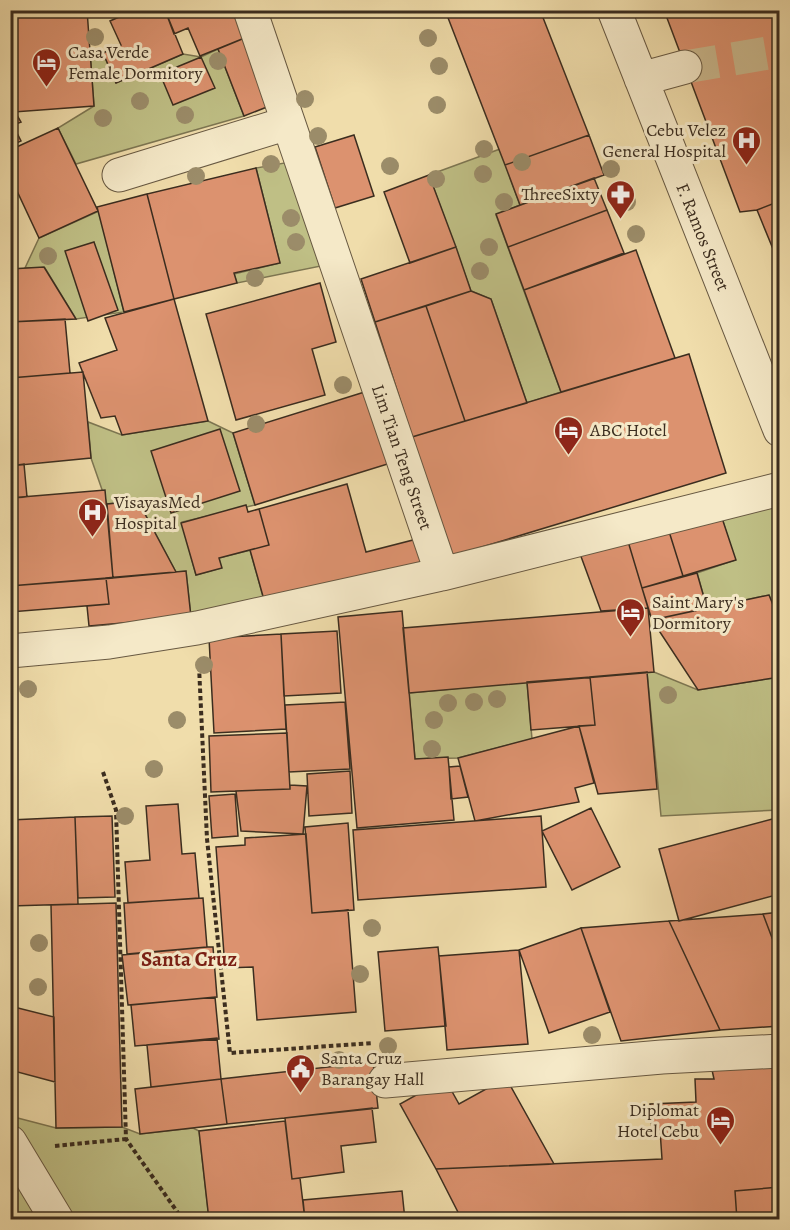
<svg xmlns="http://www.w3.org/2000/svg" width="790" height="1230" font-family="Alegreya,serif">
  <style>
    .green { fill: #bfbf85; stroke: #7d7652; stroke-width: 1.5 }
    .building { fill: #dc926f; stroke: #3b2d1f; stroke-width: 1.5 }
    .lines { fill: none; stroke-linecap: round; stroke-linejoin: round }
    .minor-tunnel { stroke: #ccba8f; stroke-width: 33; stroke-dasharray: 33 16; stroke-linecap: butt }
    .minor-casing { stroke: #685942; stroke-width: 35 }
    .path { stroke: #3b2d1f; stroke-width: 4; stroke-dasharray: 4.5 3; stroke-linecap: butt }
    .minor { stroke: #f5e9c8; stroke-width: 33 }
    .tree { fill: #9b8c69 }
    .labels { text-anchor: middle; stroke-width: 6; stroke-linejoin: round; paint-order: stroke }
    .poi-label { font-size: 18px; fill: #3b2d1f; stroke: #f5e9c8; text-anchor: start }
    .street-label { font-size: 18px; fill: #3b2d1f; stroke: #f5e9c8 }
    .quarter-label { font-size: 21px; font-weight: bold; fill: #7a1f14; stroke: #f5e9c8 }
  </style>
  <rect width="100%" height="100%" fill="#f0ddab"/>
  <filter id="stains"><feTurbulence type="fractalNoise" baseFrequency=".00333" numOctaves="4"/><feColorMatrix values="0 0 0 0 .2 0 0 0 0 .09 0 0 0 0 .02 0 0 0 .5 -.17"/></filter>
  <radialGradient id="worn" r=".72"><stop offset=".6" stop-color="#630" stop-opacity="0"/><stop offset="1" stop-color="#630" stop-opacity=".3"/></radialGradient>
  <!-- green -->
  <path class="green" d="M 218,49 L 244,116 L 76,164 L 58,128 L 94,106 L 90,51 L 103,53 L 116,83 L 183,54 L 201,57 Z
    M 500,149 L 520,205 L 496,215 L 561,392 L 527,403 L 491,299 L 471,291 L 429,175 Z
    M 290,162 L 321,266 L 237,283 L 234,274 L 280,263 L 256,168 Z
    M 99,211 L 124,312 L 76,319 L 45,268 L 25,268 L 39,238 Z
    M 208,421 L 233,433 L 255,505 L 182,522 L 196,575 L 221,568 L 219,558 L 250,550 L 266,607 L 191,617 L 186,571 L 176,572 L 138,501 L 107,504 L 91,458 L 88,422 L 122,435 Z
    M 779,495 L 779,622 L 769,595 L 707,608 L 697,573 L 735,560 L 719,509 Z
    M 647,672 L 654,672 L 698,690 L 779,677 L 779,810 L 661,816 Z
    M 527,682 L 532,739 L 458,758 L 415,759 L 409,693 Z
    M 10,1116 L 56,1128 L 122,1127 L 140,1134 L 193,1128 L 199,1131 L 209,1219 L 11,1219 Z"/>
  <!-- building -->
  <path class="building" d="M 10,10 L 87,10 L 94,106 L 14,112 Z
    M 135,10 L 165,10 L 183,54 L 116,83 L 103,53 L 121,45 L 110,21 Z
    M 165,10 L 236,10 L 247,37 L 200,56 L 188,28 L 174,34 Z
    M 445,10 L 540,10 L 589,135 L 505,165 Z
    M 664,10 L 776,10 L 780,21 L 780,201 L 757,210 L 740,212 Z
    M 247,37 L 272,105 L 244,116 L 218,49 Z
    M 201,57 L 215,88 L 173,105 L 160,74 Z
    M 10,103 L 21,122 L 13,125 L 21,141 L 10,146 Z
    M 58,128 L 98,211 L 39,238 L 10,176 L 10,150 Z
    M 354,135 L 374,196 L 335,208 L 315,147 Z
    M 589,135 L 604,175 L 520,205 L 505,165 Z
    M 256,168 L 280,263 L 234,273 L 237,283 L 174,299 L 147,194 Z
    M 429,175 L 456,247 L 410,263 L 384,192 Z
    M 594,178 L 607,210 L 508,247 L 496,214 Z
    M 10,186 L 12,186 L 13,265 L 10,265 Z
    M 147,194 L 174,299 L 124,312 L 97,207 Z
    M 780,201 L 780,266 L 757,210 Z
    M 607,210 L 624,253 L 524,290 L 508,247 Z
    M 94,242 L 118,310 L 88,321 L 65,251 Z
    M 456,247 L 471,291 L 375,322 L 361,279 Z
    M 636,250 L 675,358 L 561,392 L 524,290 Z
    M 44,267 L 76,319 L 10,322 L 10,269 Z
    M 320,283 L 336,342 L 312,349 L 325,395 L 236,420 L 206,314 Z
    M 471,291 L 491,299 L 527,403 L 465,421 L 426,306 Z
    M 174,299 L 208,421 L 122,435 L 115,416 L 101,418 L 79,363 L 117,350 L 105,318 Z
    M 426,306 L 465,421 L 412,437 L 375,322 Z
    M 65,319 L 70,373 L 10,378 L 10,322 Z
    M 689,354 L 726,473 L 449,557 L 412,437 Z
    M 83,372 L 91,458 L 10,466 L 10,378 Z
    M 371,390 L 394,462 L 255,505 L 233,433 Z
    M 220,429 L 240,491 L 171,513 L 151,451 Z
    M 24,464 L 27,497 L 10,498 L 10,466 Z
    M 347,484 L 366,552 L 417,539 L 424,562 L 266,607 L 250,550 L 269,545 L 259,509 Z
    M 105,490 L 113,578 L 10,586 L 10,498 Z
    M 138,501 L 176,572 L 113,578 L 107,504 Z
    M 246,505 L 248,512 L 259,509 L 269,545 L 219,558 L 222,568 L 196,575 L 181,523 Z
    M 719,509 L 736,560 L 683,576 L 667,525 Z
    M 667,525 L 683,576 L 642,588 L 627,538 Z
    M 627,538 L 648,608 L 601,611 L 579,551 Z
    M 186,571 L 191,617 L 89,626 L 87,606 L 109,604 L 106,578 Z
    M 697,573 L 707,608 L 652,620 L 642,588 Z
    M 106,578 L 109,604 L 10,612 L 10,586 Z
    M 769,595 L 780,622 L 780,677 L 698,690 L 652,620 Z
    M 648,608 L 654,672 L 409,693 L 403,628 Z
    M 402,611 L 415,759 L 448,757 L 454,820 L 357,828 L 338,617 Z
    M 337,631 L 341,693 L 284,696 L 281,634 Z
    M 281,634 L 286,729 L 214,733 L 209,638 Z
    M 647,672 L 657,789 L 598,794 L 579,726 L 595,725 L 590,677 Z
    M 590,677 L 595,725 L 531,730 L 527,682 Z
    M 345,702 L 350,769 L 289,772 L 285,705 Z
    M 579,726 L 594,783 L 575,788 L 579,802 L 475,821 L 458,758 Z
    M 287,733 L 290,789 L 211,792 L 209,736 Z
    M 460,766 L 468,797 L 451,799 L 449,767 Z
    M 350,771 L 352,813 L 309,816 L 307,774 Z
    M 290,785 L 307,786 L 303,834 L 241,831 L 236,791 L 290,789 Z
    M 235,794 L 238,836 L 212,838 L 209,796 Z
    M 178,804 L 182,854 L 195,853 L 199,898 L 128,903 L 125,862 L 150,860 L 146,806 Z
    M 591,808 L 620,867 L 572,890 L 542,831 Z
    M 112,816 L 115,897 L 78,898 L 75,817 Z
    M 541,816 L 546,887 L 358,900 L 353,830 Z
    M 75,817 L 78,904 L 10,906 L 10,820 Z
    M 780,817 L 780,894 L 679,921 L 659,849 Z
    M 348,823 L 354,910 L 312,913 L 305,827 Z
    M 306,834 L 312,913 L 348,910 L 356,1012 L 257,1020 L 253,967 L 225,968 L 216,847 L 245,845 L 245,838 Z
    M 203,898 L 207,947 L 127,954 L 124,903 Z
    M 116,903 L 122,1127 L 56,1128 L 51,905 Z
    M 780,912 L 780,959 L 763,914 Z
    M 763,914 L 780,959 L 780,1026 L 720,1030 L 669,921 Z
    M 669,921 L 720,1030 L 621,1041 L 581,928 Z
    M 581,928 L 610,1012 L 549,1033 L 519,950 Z
    M 207,947 L 213,947 L 217,997 L 128,1005 L 122,955 Z
    M 438,947 L 446,1026 L 385,1031 L 378,952 Z
    M 519,950 L 528,1044 L 447,1050 L 439,956 Z
    M 215,997 L 219,1039 L 135,1046 L 131,1005 Z
    M 10,1006 L 54,1017 L 55,1082 L 10,1070 Z
    M 217,1038 L 221,1079 L 151,1087 L 147,1045 Z
    M 373,1062 L 378,1108 L 227,1124 L 221,1079 Z
    M 780,1066 L 780,1187 L 735,1191 L 737,1220 L 462,1220 L 436,1169 L 662,1159 L 660,1130 L 652,1131 L 650,1104 L 696,1102 L 695,1079 L 714,1079 L 712,1070 Z
    M 506,1078 L 554,1164 L 436,1169 L 400,1104 L 445,1079 L 459,1104 Z
    M 221,1079 L 227,1124 L 140,1134 L 135,1089 Z
    M 372,1108 L 376,1142 L 341,1146 L 344,1172 L 292,1179 L 285,1118 Z
    M 285,1121 L 292,1179 L 300,1178 L 305,1220 L 209,1220 L 199,1131 Z
    M 780,1187 L 780,1220 L 737,1220 L 735,1191 Z
    M 402,1191 L 405,1220 L 305,1220 L 303,1200 Z"/>
  <g class="lines">
    <!-- minor-tunnel -->
    <path class="minor-tunnel" d="M 685,67 L 780,51"/>
    <defs>
      <path id="minor" d="M 250,10 L 442,574
        M 614,10 L 780,430
        M 641,79 L 685,67
        M 119,175 L 288,123
        M 10,651 L 109,642 L 197,628 L 442,574 L 780,489
        M 385,1081 L 662,1057 L 780,1051
        M 10,1142 L 57,1220"/>
    </defs>
    <!-- minor casing -->
    <use href="#minor" class="minor-casing"/>
    <!-- path -->
    <path class="path" d="M 199,666 L 207,839 L 230,1053 L 373,1043
      M 103,772 L 116,810 L 126,1139 L 183,1220
      M 55,1146 L 126,1139"/>
    <!-- minor -->
    <use href="#minor" class="minor"/>
  </g>
  <!-- trees -->
  <g class="tree">
    <circle cx="95" cy="37" r="9"/>
    <circle cx="428" cy="38" r="9"/>
    <circle cx="218" cy="61" r="9"/>
    <circle cx="439" cy="66" r="9"/>
    <circle cx="305" cy="99" r="9"/>
    <circle cx="140" cy="101" r="9"/>
    <circle cx="437" cy="105" r="9"/>
    <circle cx="185" cy="115" r="9"/>
    <circle cx="103" cy="118" r="9"/>
    <circle cx="318" cy="136" r="9"/>
    <circle cx="484" cy="149" r="9"/>
    <circle cx="522" cy="162" r="9"/>
    <circle cx="271" cy="164" r="9"/>
    <circle cx="390" cy="166" r="9"/>
    <circle cx="611" cy="169" r="9"/>
    <circle cx="483" cy="174" r="9"/>
    <circle cx="196" cy="176" r="9"/>
    <circle cx="436" cy="179" r="9"/>
    <circle cx="504" cy="202" r="9"/>
    <circle cx="627" cy="202" r="9"/>
    <circle cx="291" cy="218" r="9"/>
    <circle cx="636" cy="234" r="9"/>
    <circle cx="296" cy="242" r="9"/>
    <circle cx="489" cy="247" r="9"/>
    <circle cx="48" cy="256" r="9"/>
    <circle cx="480" cy="271" r="9"/>
    <circle cx="255" cy="278" r="9"/>
    <circle cx="343" cy="385" r="9"/>
    <circle cx="256" cy="424" r="9"/>
    <circle cx="204" cy="665" r="9"/>
    <circle cx="28" cy="689" r="9"/>
    <circle cx="668" cy="695" r="9"/>
    <circle cx="497" cy="699" r="9"/>
    <circle cx="474" cy="702" r="9"/>
    <circle cx="448" cy="703" r="9"/>
    <circle cx="177" cy="720" r="9"/>
    <circle cx="434" cy="720" r="9"/>
    <circle cx="432" cy="749" r="9"/>
    <circle cx="154" cy="769" r="9"/>
    <circle cx="125" cy="816" r="9"/>
    <circle cx="372" cy="928" r="9"/>
    <circle cx="39" cy="943" r="9"/>
    <circle cx="360" cy="974" r="9"/>
    <circle cx="38" cy="987" r="9"/>
    <circle cx="592" cy="1035" r="9"/>
    <circle cx="388" cy="1046" r="9"/>
    <circle cx="339" cy="1060" r="9"/>
  </g>
  <!-- icons -->
  <defs>
    <symbol id="hotel-pin" viewBox="-11 -11 22 30"><path d="M0 17L-7.5 6A9.5 9.5 0 1 1 7.5 6Z" fill="#8f2418" stroke="#f5e9c8"/><path d="M-6-4.5h1.5V1H6V5H4.5V3h-9V5H-6ZM-4 0a1.8 1.8 0 1 1 3.6 0ZM.5 0V-2.5h3Q6-2.5 6 0Z" fill="#fff"/></symbol>
    <symbol id="hospital-pin" viewBox="-11 -11 22 30"><path d="M0 17L-7.5 6A9.5 9.5 0 1 1 7.5 6Z" fill="#8f2418" stroke="#f5e9c8"/><path d="M-5-5h3v3.5h4V-5h3V5h-3V1.5h-4V5h-3Z" fill="#fff"/></symbol>
    <symbol id="pharmacy-pin" viewBox="-11 -11 22 30"><path d="M0 17L-7.5 6A9.5 9.5 0 1 1 7.5 6Z" fill="#8f2418" stroke="#f5e9c8"/><path d="M-2-6h4v4h4v4h-4v4h-4v-4h-4v-4h4Z" fill="#fff"/></symbol>
    <symbol id="civic-pin" viewBox="-11 -11 22 30"><path d="M0 17L-7.5 6A9.5 9.5 0 1 1 7.5 6Z" fill="#8f2418" stroke="#f5e9c8"/><path d="M-.6-6.5H3V-4.5H.6V-3L4-1V1h2V6H-6V1h2V-1L-.6-3ZM-1.2 2.5V6h2.4V2.5Z" fill="#fff"/></symbol>
  </defs>
  <g fill-rule="evenodd">
    <use href="#hotel-pin" x="30" y="46" width="33" height="45"/>
    <use href="#hospital-pin" x="730" y="124" width="33" height="45"/>
    <use href="#pharmacy-pin" x="604" y="178" width="33" height="45"/>
    <use href="#hotel-pin" x="552" y="414" width="33" height="45"/>
    <use href="#hospital-pin" x="76" y="496" width="33" height="45"/>
    <use href="#hotel-pin" x="614" y="596" width="33" height="45"/>
    <use href="#civic-pin" x="284" y="1052" width="33" height="45"/>
    <use href="#hotel-pin" x="704" y="1104" width="33" height="45"/>
  </g>
  <g class="labels">
    <!-- poi labels -->
    <g class="poi-label">
      <text x="68" y="58">Casa Verde<tspan x="68" dy="21">Female Dormitory</tspan></text>
      <text x="726" y="136" text-anchor="end">Cebu Velez<tspan x="726" dy="21">General Hospital</tspan></text>
      <text x="599" y="200" text-anchor="end">ThreeSixty</text>
      <text x="590" y="436">ABC Hotel</text>
      <text x="114" y="508">VisayasMed<tspan x="114" dy="21">Hospital</tspan></text>
      <text x="652" y="608">Saint Mary's<tspan x="652" dy="21">Dormitory</tspan></text>
      <text x="321" y="1064">Santa Cruz<tspan x="321" dy="21">Barangay Hall</tspan></text>
      <text x="699" y="1116" text-anchor="end">Diplomat<tspan x="699" dy="21">Hotel Cebu</tspan></text>
    </g>
    <!-- street labels -->
    <g class="street-label">
      <text transform="translate(703 237) rotate(68)" y="6">F. Ramos Street</text>
      <text transform="translate(402 457) rotate(71)" y="6">Lim Tian Teng Street</text>
    </g>
    <!-- quarter labels -->
    <g class="quarter-label">
      <text x="189" y="966">Santa Cruz</text>
    </g>
  </g>
  <!-- margin -->
  <rect width="790" height="1230" fill="none" stroke="#f0ddab" stroke-width="36"/>
  <rect x="12" y="12" width="766" height="1206" fill="none" stroke="#3b2d1f" stroke-width="3"/>
  <rect x="18" y="18" width="754" height="1194" fill="none" stroke="#3b2d1f" stroke-width="1.5"/>
  <rect width="100%" height="100%" filter="url(#stains)"/>
  <rect width="100%" height="100%" fill="url(#worn)"/>
</svg>
